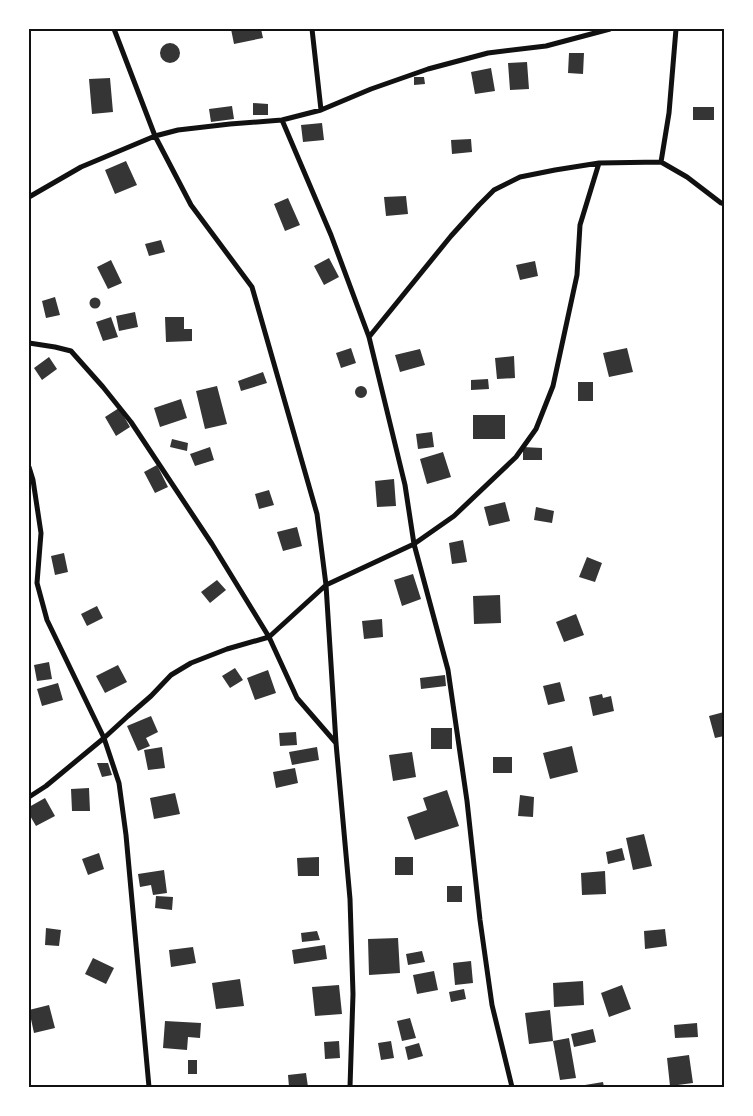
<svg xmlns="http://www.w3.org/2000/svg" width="753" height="1116" font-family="'PT Serif',serif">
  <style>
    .building { fill: #353535 }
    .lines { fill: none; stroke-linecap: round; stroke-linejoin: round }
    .minor { stroke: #111; stroke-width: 5 }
    .neatline { fill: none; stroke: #111; stroke-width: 2 }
  </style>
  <rect width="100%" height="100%" fill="#fff"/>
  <!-- building -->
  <path class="building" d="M 231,29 L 261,29 L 263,38 L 234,44 Z
    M160 53a10 10 0 1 1 20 0a10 10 0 1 1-20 0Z
    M 569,53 L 584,53 L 583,74 L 568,73 Z
    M 527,62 L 529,89 L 510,90 L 508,63 Z
    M 491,68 L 495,91 L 475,94 L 471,72 Z
    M 414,77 L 424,77 L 425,84 L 414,85 Z
    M 110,78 L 113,112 L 92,114 L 89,79 Z
    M 253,103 L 268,104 L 268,115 L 253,115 Z
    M 232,106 L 234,119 L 211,122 L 209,109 Z
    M 693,107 L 714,107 L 714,120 L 693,120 Z
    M 322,123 L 324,140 L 303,142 L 301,125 Z
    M 471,139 L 472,152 L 452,154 L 451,140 Z
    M 126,161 L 137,185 L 115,194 L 105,170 Z
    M 406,196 L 408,214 L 386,216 L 384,197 Z
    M 288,198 L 300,225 L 285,231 L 274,204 Z
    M 161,240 L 165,252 L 149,256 L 145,244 Z
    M 329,258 L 339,277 L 324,285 L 314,266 Z
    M 111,260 L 122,283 L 108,289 L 97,267 Z
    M 535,261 L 538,276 L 520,280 L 516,265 Z
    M 55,297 L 60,315 L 46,318 L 42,301 Z
    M89.5 303a5.5 5.5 0 1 1 11 0a5.5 5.5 0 1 1-11 0Z
    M 135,312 L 138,327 L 119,331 L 116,316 Z
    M 111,317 L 118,337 L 103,341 L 96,322 Z
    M 165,317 L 184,317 L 184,329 L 192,329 L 192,341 L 166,342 Z
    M 351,348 L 356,363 L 341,368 L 336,353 Z
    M 627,348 L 633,372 L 609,377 L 603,353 Z
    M 420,349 L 425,365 L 400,372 L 395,355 Z
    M 514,356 L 515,378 L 497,379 L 495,358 Z
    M 49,357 L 57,369 L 42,380 L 34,368 Z
    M 263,372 L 267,383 L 241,391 L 238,381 Z
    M 488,379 L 489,389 L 471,390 L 471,380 Z
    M 578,382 L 593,382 L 593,401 L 578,401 Z
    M 217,386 L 227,424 L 205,429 L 196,391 Z
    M355 392a6 6 0 1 1 12 0a6 6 0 1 1-12 0Z
    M 181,399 L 187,418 L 160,427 L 154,408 Z
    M 119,408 L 130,427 L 116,436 L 105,417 Z
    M 473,415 L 505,415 L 505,439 L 473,439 Z
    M 432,432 L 434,447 L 418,449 L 416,434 Z
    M 172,439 L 188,443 L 187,451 L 170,447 Z
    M 210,447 L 214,460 L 195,466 L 190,454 Z
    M 523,447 L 542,448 L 542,460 L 523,460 Z
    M 443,452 L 451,477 L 427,484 L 420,459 Z
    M 157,465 L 168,487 L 155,493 L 144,472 Z
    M 394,479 L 396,506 L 377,507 L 375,481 Z
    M 269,490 L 274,505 L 259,509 L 255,494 Z
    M 505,502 L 510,521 L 489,526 L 484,507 Z
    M 536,507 L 554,511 L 552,523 L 534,520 Z
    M 297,527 L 302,546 L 283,551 L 277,532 Z
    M 463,540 L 467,562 L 452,564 L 449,543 Z
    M 64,553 L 68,572 L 55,575 L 51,556 Z
    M 587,557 L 602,563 L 595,582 L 579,577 Z
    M 413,574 L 421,599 L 402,606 L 394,580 Z
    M 217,580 L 226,590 L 210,603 L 201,592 Z
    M 500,595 L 501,623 L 474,624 L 473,596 Z
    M 97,606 L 103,618 L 87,626 L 81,614 Z
    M 576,614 L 584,635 L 564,642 L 556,622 Z
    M 382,619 L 383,637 L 364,639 L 362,621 Z
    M 49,662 L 52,679 L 37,681 L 34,665 Z
    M 118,665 L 127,682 L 105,693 L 96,676 Z
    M 235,668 L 243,680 L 230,688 L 222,676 Z
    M 268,670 L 276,693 L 255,700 L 247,678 Z
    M 445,675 L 446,686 L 421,689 L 420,678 Z
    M 560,682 L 565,701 L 548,705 L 543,686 Z
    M 58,683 L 63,700 L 42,706 L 37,689 Z
    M 602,694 L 603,698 L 611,696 L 614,711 L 593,716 L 589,697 Z
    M 724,712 L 724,736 L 715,738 L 709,716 Z
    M 151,716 L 158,732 L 146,738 L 150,746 L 138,751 L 127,726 Z
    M 431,728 L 452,728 L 452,749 L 431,749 Z
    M 296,732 L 297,745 L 280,746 L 279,733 Z
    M 572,746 L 578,772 L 550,779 L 543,753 Z
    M 162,747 L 165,768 L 148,770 L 144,750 Z
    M 317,747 L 319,760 L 292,765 L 289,752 Z
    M 412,752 L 416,777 L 393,781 L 389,755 Z
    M 493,757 L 512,757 L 512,773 L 493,773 Z
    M 97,763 L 108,763 L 112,775 L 102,777 Z
    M 295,768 L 298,783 L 276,788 L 273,772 Z
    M 89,788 L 90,811 L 72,811 L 71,789 Z
    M 447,790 L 459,826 L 415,840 L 407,817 L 427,810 L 423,798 Z
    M 175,793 L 180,814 L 154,819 L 150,798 Z
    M 520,795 L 534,797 L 533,817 L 518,816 Z
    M 45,798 L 55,816 L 36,826 L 29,814 L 29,807 Z
    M 644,834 L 652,866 L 633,870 L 626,838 Z
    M 622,848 L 625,860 L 608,864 L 606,852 Z
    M 99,853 L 104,869 L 88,875 L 82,859 Z
    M 319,857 L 319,876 L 298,876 L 297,858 Z
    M 395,857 L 413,857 L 413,875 L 395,875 Z
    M 164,870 L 167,893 L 153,895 L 151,885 L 140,887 L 138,874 Z
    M 605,871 L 606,894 L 582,895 L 581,873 Z
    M 447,886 L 462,886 L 462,902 L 447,902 Z
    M 156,896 L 173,897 L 172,910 L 155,908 Z
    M 46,928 L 61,930 L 59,946 L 45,945 Z
    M 665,929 L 667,946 L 645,949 L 644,931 Z
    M 317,931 L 320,940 L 302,942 L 301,933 Z
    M 398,938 L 400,973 L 369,975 L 368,939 Z
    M 325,945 L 327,959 L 294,964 L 292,950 Z
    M 193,947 L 196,963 L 171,967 L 169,950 Z
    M 422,951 L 425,962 L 408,965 L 406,954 Z
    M 93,958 L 114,968 L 106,984 L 85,974 Z
    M 471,961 L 473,983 L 455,985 L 453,963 Z
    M 434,971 L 438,990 L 417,994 L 413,975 Z
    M 240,979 L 244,1006 L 216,1009 L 212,983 Z
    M 583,981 L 584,1005 L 554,1007 L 553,983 Z
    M 339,985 L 342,1014 L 315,1016 L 312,987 Z
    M 622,985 L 631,1009 L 609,1017 L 601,993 Z
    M 464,989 L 466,999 L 451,1002 L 449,992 Z
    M 49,1005 L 55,1028 L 34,1033 L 29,1010 Z
    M 550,1010 L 553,1041 L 529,1044 L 525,1013 Z
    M 410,1018 L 416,1038 L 402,1041 L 397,1021 Z
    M 165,1021 L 201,1023 L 200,1038 L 188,1037 L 187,1050 L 163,1048 Z
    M 697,1023 L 698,1037 L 675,1038 L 674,1025 Z
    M 593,1029 L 596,1042 L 574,1047 L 571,1034 Z
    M 569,1038 L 576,1078 L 560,1080 L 553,1041 Z
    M 339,1041 L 340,1058 L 325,1059 L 324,1042 Z
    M 391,1041 L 394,1058 L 381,1060 L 378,1043 Z
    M 419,1043 L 423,1056 L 408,1060 L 405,1047 Z
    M 689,1055 L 693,1083 L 670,1086 L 667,1058 Z
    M 188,1060 L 197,1060 L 197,1074 L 188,1074 Z
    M 306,1073 L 308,1087 L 289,1087 L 288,1075 Z
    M 603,1082 L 604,1087 L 586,1087 L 585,1085 Z"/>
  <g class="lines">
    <!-- minor -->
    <path class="minor" d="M 114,29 L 155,136 L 191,205 L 252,287 L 317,514 L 326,585 L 336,743 L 350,899 L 353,994 L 350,1087
      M 312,29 L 321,110
      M 282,120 L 331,235 L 369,337 L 405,485 L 414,544 L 448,670 L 467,801 L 480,920 L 492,1005 L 512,1087
      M 661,162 L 669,113 L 676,29
      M 29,197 L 81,167 L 155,136 L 178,130 L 230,124 L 282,120 L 321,110 L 371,89 L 428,69 L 488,53 L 546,46 L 610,29
      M 369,337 L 451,236 L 479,205 L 494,190 L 520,177 L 555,170 L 599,163 L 661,162 L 687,177 L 721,203 L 724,204
      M 29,343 L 55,347 L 71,351 L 103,387 L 131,422 L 212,544 L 269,637 L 297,698 L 336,743
      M 29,467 L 33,480 L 41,533 L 37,583 L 47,620 L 104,738 L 119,783 L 126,835 L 149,1087
      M 29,797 L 46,786 L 104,738 L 128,716 L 151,696 L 171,675 L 191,663 L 227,649 L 269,637 L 326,585 L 414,544 L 454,516 L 516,457 L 536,429 L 553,386 L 577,275 L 580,225 L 599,163"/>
  </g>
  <!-- border -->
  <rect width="753" height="1116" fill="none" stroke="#ffffff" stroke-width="60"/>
  <rect x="30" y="30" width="693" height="1056" class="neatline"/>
</svg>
